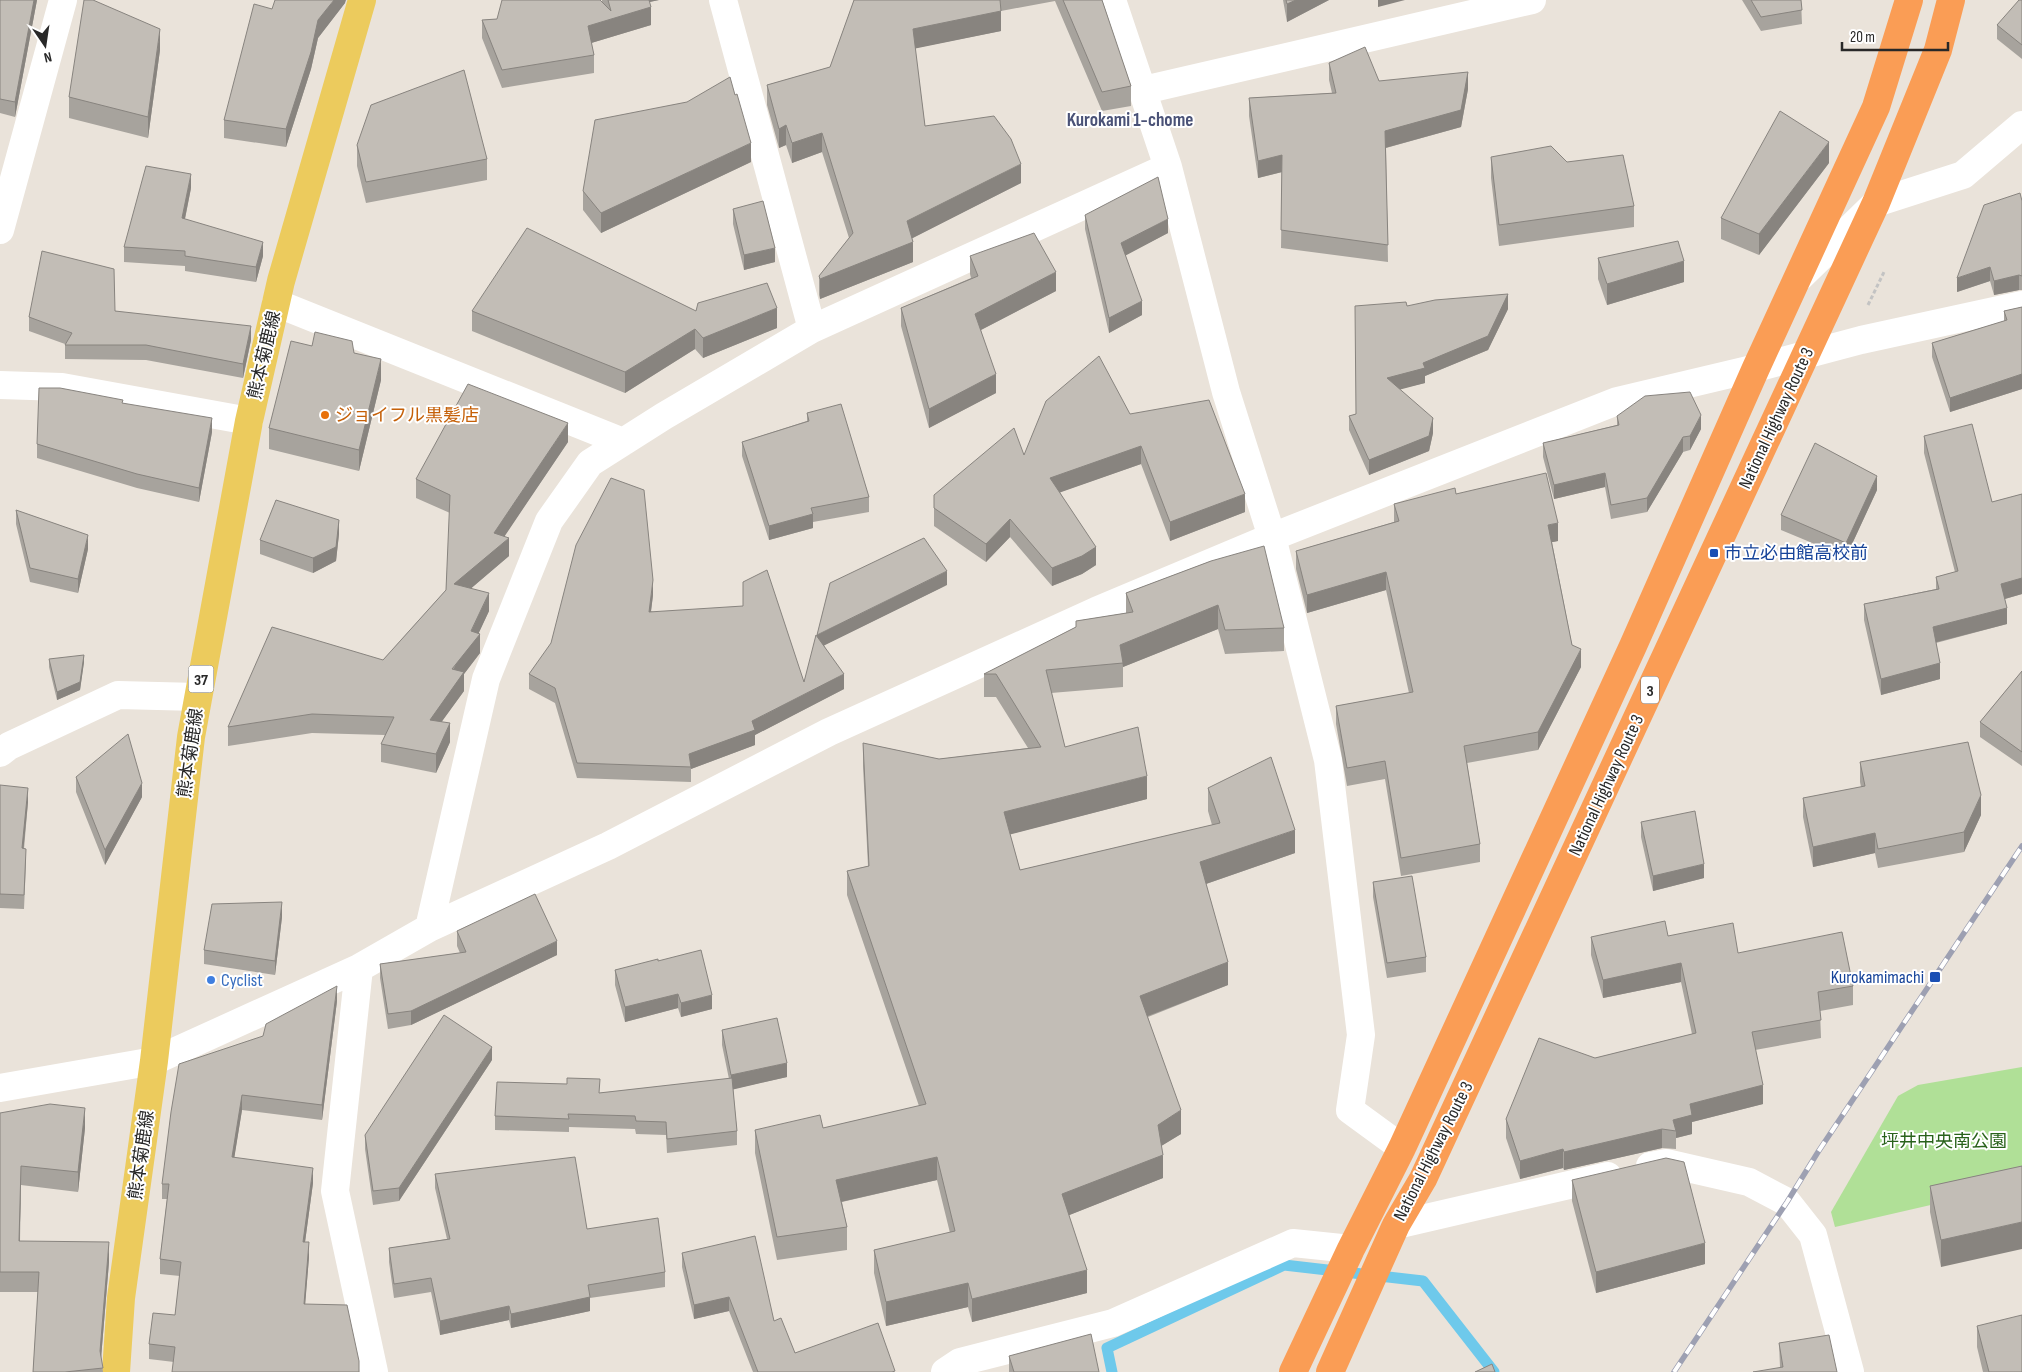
<svg xmlns="http://www.w3.org/2000/svg" width="2022" height="1372" font-family="'Sofia Sans Condensed','Noto Sans JP',sans-serif">
  <style>
    .green { fill: #b0e097 }
    .lines { fill: none; stroke-linecap: round; stroke-linejoin: round }
    .stream { stroke: #6ec9eb; stroke-width: 11 }
    .path { stroke: #c3c3c3; stroke-width: 3; stroke-dasharray: 4 2.5; stroke-linecap: butt }
    .street { stroke: #fff; stroke-width: 28 }
    .primary { stroke: #eccb5d; stroke-width: 28 }
    .highway { stroke: #fa9d55; stroke-width: 28 }
    .rail-casing { stroke: #9da0b2; stroke-width: 5.5 }
    .rail { stroke: #fff; stroke-width: 4; stroke-dasharray: 11; stroke-linecap: butt }
    .wall { fill: #a7a39d }
    .shaded-wall { fill: #88847f }
    .building { fill: #c2bdb6; stroke: #88847f }
    .food-dot { fill: #e8710a; stroke: #fff; stroke-width: 2 }
    .transit-dot { fill: #1a4fb4; stroke: #fff; stroke-width: 2 }
    .shop-dot { fill: #3f7fe0; stroke: #fff; stroke-width: 2 }
    .labels { text-anchor: middle; stroke-width: 4; stroke-linejoin: round; paint-order: stroke }
    .shield { fill: #fff; stroke: #686868; stroke-width: 1 }
    .shield-label { font-size: 16px; font-weight: bold; fill: #282828 }
    .street-label { font-size: 18px; fill: #282828; stroke: #fff }
    .food-label { font-size: 18px; fill: #c56008; stroke: #fff; text-anchor: start }
    .transit-label { font-size: 18px; fill: #164399; stroke: #fff; text-anchor: start }
    .shop-label { font-size: 18px; fill: #366cbe; stroke: #fff; text-anchor: start }
    .park-label { font-size: 18px; fill: #29621b; stroke: #fff }
    .neighbourhood-label { font-size: 19px; font-weight: bold; fill: #4a5277; stroke: #fff }
  </style>
  <rect width="100%" height="100%" fill="#eae3da"/>
  <!-- green -->
  <path class="green" d="M 2022,1067 L 2022,1184 L 1835,1227 L 1831,1212 L 1898,1096 L 1918,1085 Z"/>
  <g class="lines">
    <!-- stream -->
    <path class="stream" d="M 1112,1372 L 1107,1348 L 1284,1265 L 1423,1281 L 1494,1372"/>
    <!-- path -->
    <path class="path" d="M 1868,305 L 1885,270"/>
    <!-- street -->
    <path class="street" d="M 723,0 L 812,329
      M 1112,0 L 1168,167 L 1226,392 L 1272,537 L 1328,760 L 1361,1035 L 1350,1110 L 1402,1148
      M 1144,90 L 1532,0
      M 0,230 L 63,0
      M 1800,277 L 1876,203 L 1963,175 L 2022,125
      M 276,303 L 623,442
      M 0,385 L 62,387 L 249,421
      M 0,753 L 9,746 L 118,695 L 198,697
      M 429,928 L 486,679 L 549,521 L 590,463 L 664,416 L 812,329 L 1168,167
      M 359,968 L 335,1191 L 374,1372
      M 0,1088 L 154,1061 L 359,968 L 429,928 L 608,846 L 829,732 L 1096,611 L 1272,537 L 1617,401 L 1756,368 L 1861,340 L 2022,305
      M 1650,1166 L 1666,1163 L 1749,1182 L 1787,1202 L 1813,1235 L 1850,1372
      M 1396,1225 L 1608,1176
      M 945,1372 L 960,1362 L 1113,1323 L 1293,1243 L 1351,1249"/>
    <!-- primary -->
    <path class="primary" d="M 116,1372 L 121,1298 L 154,1061 L 191,737 L 249,421 L 281,281 L 362,0"/>
    <!-- highway -->
    <path class="highway" d="M 1293,1372 L 1351,1249 L 1402,1148 L 1633,646 L 1756,368 L 1876,107 L 1909,0
      M 1330,1372 L 1396,1225 L 1423,1179 L 1876,203 L 1938,50 L 1951,0"/>
    <defs>
      <path id="rail" d="M 1674,1372 L 1787,1202 L 1818,1152 L 2022,846"/>
    </defs>
    <!-- rail casing -->
    <use href="#rail" class="rail-casing"/>
    <!-- rail -->
    <use href="#rail" class="rail"/>
  </g>
  <!-- wall -->
  <path class="wall" d="M 0,0 L 37,0 L 15,117 L 0,113 Z
    M 602,0 L 659,0 L 649,2 L 651,25 L 591,43 L 594,55 L 594,73 L 502,88 L 482,38 L 482,20 L 497,19 L 602,2 Z
    M 854,0 L 1102,0 L 1131,86 L 1131,106 L 1102,111 L 1055,1 L 1001,11 L 1001,31 L 915,48 L 925,126 L 1021,183 L 912,238 L 913,262 L 820,299 L 819,295 L 819,276 L 849,238 L 822,152 L 792,163 L 786,145 L 779,148 L 767,105 L 767,85 L 830,67 Z
    M 1283,0 L 1329,0 L 1287,22 Z
    M 1742,0 L 1801,0 L 1802,24 L 1761,31 Z
    M 2022,0 L 2022,59 L 1997,39 L 1997,25 Z
    M 345,3 L 318,38 L 311,69 L 286,147 L 224,138 L 224,120 L 272,9 Z
    M 160,50 L 148,138 L 69,118 L 69,97 Z
    M 1329,63 L 1379,81 L 1468,89 L 1461,127 L 1386,148 L 1388,262 L 1281,248 L 1282,172 L 1258,178 L 1249,116 L 1249,98 L 1332,93 L 1329,80 Z
    M 357,145 L 487,159 L 487,180 L 366,203 L 357,166 Z
    M 1491,157 L 1567,162 L 1634,206 L 1634,227 L 1499,246 L 1491,178 Z
    M 751,162 L 601,233 L 583,210 L 583,191 Z
    M 1829,163 L 1759,255 L 1721,239 L 1721,218 Z
    M 191,188 L 185,219 L 263,256 L 256,282 L 185,271 L 185,266 L 124,262 L 124,247 Z
    M 2022,201 L 2022,290 L 2019,290 L 1994,295 L 1990,281 L 1957,292 Z
    M 733,209 L 775,262 L 744,270 L 733,224 Z
    M 1085,215 L 1168,233 L 1125,255 L 1142,315 L 1109,333 L 1085,229 Z
    M 970,256 L 1056,291 L 981,330 L 996,393 L 929,428 L 901,326 L 901,308 L 971,278 L 970,274 Z
    M 1598,258 L 1684,282 L 1607,305 L 1598,279 Z
    M 1407,306 L 1508,309 L 1488,350 L 1425,376 L 1425,383 L 1399,389 L 1433,433 L 1429,451 L 1369,475 L 1349,430 L 1349,416 L 1356,414 Z
    M 2022,307 L 2022,389 L 1950,412 L 1932,357 L 1932,343 L 2004,321 L 2004,311 Z
    M 115,311 L 251,340 L 243,378 L 146,360 L 65,359 L 65,344 L 29,331 L 29,317 Z
    M 472,311 L 696,311 L 777,328 L 703,358 L 695,349 L 625,393 L 472,331 Z
    M 312,346 L 354,353 L 381,380 L 359,471 L 269,449 L 269,428 Z
    M 123,403 L 212,432 L 199,502 L 137,488 L 37,458 L 37,444 Z
    M 807,413 L 869,497 L 869,512 L 813,522 L 813,528 L 769,540 L 742,456 L 742,442 L 807,421 Z
    M 1130,414 L 1245,512 L 1170,541 L 1141,464 L 1060,492 L 1096,565 L 1082,574 L 1052,586 L 1010,537 L 986,562 L 934,526 L 934,495 L 1024,455 Z
    M 1617,416 L 1701,429 L 1690,450 L 1683,452 L 1647,512 L 1611,519 L 1605,487 L 1554,499 L 1543,457 L 1543,443 L 1617,425 Z
    M 1924,436 L 1992,502 L 2022,494 L 2022,594 L 2005,599 L 2007,624 L 1936,643 L 1940,679 L 1881,695 L 1864,620 L 1864,604 L 1936,589 L 1936,577 L 1955,572 L 1924,453 Z
    M 568,442 L 504,536 L 509,556 L 471,588 L 489,611 L 478,634 L 480,653 L 464,674 L 464,691 L 441,722 L 450,742 L 436,773 L 381,762 L 381,744 L 385,735 L 312,733 L 228,746 L 228,727 L 383,660 L 446,590 L 450,513 L 416,498 L 416,479 Z
    M 1877,490 L 1846,557 L 1781,530 L 1781,515 Z
    M 1456,494 L 1558,541 L 1552,542 L 1572,645 L 1581,667 L 1538,750 L 1467,763 L 1480,844 L 1480,862 L 1401,876 L 1385,779 L 1347,786 L 1336,724 L 1336,706 L 1409,693 L 1386,590 L 1307,613 L 1296,569 L 1296,551 L 1394,522 L 1394,504 Z
    M 16,510 L 88,549 L 78,593 L 30,582 L 16,524 Z
    M 339,534 L 336,561 L 313,573 L 260,554 L 260,540 Z
    M 1211,561 L 1284,628 L 1284,651 L 1225,654 L 1218,629 L 1123,667 L 1123,687 L 1051,693 L 1065,747 L 1147,799 L 1010,834 L 1020,870 L 1212,825 L 1208,811 L 1208,788 L 1295,853 L 1206,884 L 1228,985 L 1148,1017 L 1181,1134 L 1161,1146 L 1163,1178 L 1069,1215 L 1087,1293 L 972,1322 L 968,1307 L 886,1326 L 874,1273 L 874,1250 L 950,1233 L 937,1180 L 842,1202 L 847,1227 L 847,1250 L 777,1260 L 755,1153 L 755,1130 L 823,1128 L 919,1106 L 847,895 L 847,871 L 868,866 L 863,766 L 863,743 L 939,759 L 1028,748 L 996,697 L 984,697 L 984,674 L 1076,627 L 1076,621 L 1126,613 L 1126,593 Z
    M 947,585 L 824,645 L 844,689 L 755,735 L 755,745 L 691,769 L 691,782 L 577,778 L 555,703 L 529,689 L 529,674 L 653,595 L 651,611 L 804,682 L 817,636 Z
    M 49,659 L 84,662 L 80,690 L 57,700 L 49,667 Z
    M 2022,671 L 2022,766 L 1980,737 L 1980,722 Z
    M 1860,762 L 1981,815 L 1964,852 L 1878,868 L 1875,853 L 1813,867 L 1803,817 L 1803,798 L 1861,787 L 1860,782 Z
    M 76,777 L 142,797 L 105,865 L 76,792 Z
    M 0,785 L 28,802 L 24,849 L 26,863 L 24,909 L 0,908 Z
    M 1641,822 L 1704,878 L 1653,891 L 1641,837 Z
    M 1373,882 L 1426,957 L 1426,972 L 1387,978 L 1373,897 Z
    M 282,917 L 275,975 L 204,964 L 204,950 Z
    M 457,931 L 557,955 L 411,1025 L 388,1029 L 380,978 L 380,964 L 460,953 L 457,946 Z
    M 1668,936 L 1738,953 L 1853,986 L 1853,1005 L 1820,1011 L 1821,1038 L 1755,1050 L 1763,1104 L 1692,1122 L 1692,1134 L 1676,1138 L 1676,1149 L 1662,1148 L 1564,1170 L 1563,1168 L 1520,1179 L 1506,1138 L 1506,1119 L 1595,1058 L 1692,1034 L 1681,982 L 1603,998 L 1591,955 L 1591,937 Z
    M 658,961 L 712,1009 L 681,1017 L 678,1008 L 625,1022 L 615,985 L 615,970 Z
    M 337,1001 L 322,1120 L 242,1110 L 234,1158 L 313,1183 L 305,1242 L 309,1257 L 305,1304 L 359,1372 L 174,1362 L 149,1359 L 149,1344 L 175,1315 L 180,1276 L 160,1274 L 160,1259 L 167,1199 L 162,1199 L 162,1184 L 263,1036 Z
    M 722,1030 L 787,1077 L 733,1089 L 737,1131 L 737,1145 L 667,1153 L 666,1135 L 636,1134 L 635,1129 L 569,1127 L 569,1132 L 495,1130 L 495,1116 L 600,1093 L 729,1079 L 722,1045 Z
    M 492,1060 L 399,1201 L 373,1205 L 365,1149 L 365,1135 Z
    M 0,1113 L 85,1128 L 78,1192 L 21,1185 L 20,1241 L 109,1262 L 101,1358 L 103,1372 L 33,1372 L 38,1292 L 0,1292 Z
    M 2022,1166 L 1941,1267 L 1930,1212 L 1930,1186 Z
    M 435,1174 L 587,1229 L 665,1272 L 665,1287 L 590,1298 L 590,1311 L 511,1328 L 509,1320 L 440,1335 L 431,1292 L 394,1298 L 389,1262 L 389,1248 L 447,1239 L 435,1188 Z
    M 1572,1180 L 1705,1264 L 1596,1293 L 1572,1201 Z
    M 682,1253 L 774,1321 L 795,1353 L 895,1372 L 753,1372 L 729,1311 L 694,1319 L 682,1267 Z
    M 1977,1326 L 2022,1372 L 1983,1372 L 1977,1347 Z
    M 1779,1343 L 1837,1372 L 1780,1367 Z
    M 1009,1356 L 1099,1372 L 1009,1372 Z"/>
  <!-- shaded-wall -->
  <path class="shaded-wall" d="M 34,0 L 37,0 L 15,117 L 15,102 Z
    M 334,0 L 346,0 L 345,3 L 318,38 L 311,69 L 286,147 L 286,129 L 318,20 Z
    M 645,0 L 659,0 L 645,3 Z
    M 1296,0 L 1329,0 L 1287,22 L 1287,4 Z
    M 1378,0 L 1405,0 L 1378,7 Z
    M 651,7 L 651,25 L 588,44 L 588,26 Z
    M 1001,11 L 1001,31 L 913,49 L 913,29 Z
    M 160,29 L 160,50 L 148,138 L 148,117 Z
    M 1468,72 L 1468,89 L 1461,127 L 1385,148 L 1385,131 Z
    M 786,125 L 786,145 L 779,148 L 779,129 Z
    M 822,133 L 822,152 L 792,163 L 792,143 Z
    M 1829,142 L 1829,163 L 1759,255 L 1759,234 Z
    M 751,143 L 751,162 L 601,233 L 601,213 Z
    M 1282,155 L 1282,172 L 1258,178 L 1258,161 Z
    M 1021,164 L 1021,183 L 907,241 L 907,221 Z
    M 191,174 L 191,188 L 182,233 L 182,218 Z
    M 1168,219 L 1168,233 L 1121,258 L 1121,243 Z
    M 263,242 L 263,256 L 256,282 L 256,267 Z
    M 913,242 L 913,262 L 820,299 L 820,279 Z
    M 775,248 L 775,262 L 744,270 L 744,255 Z
    M 1684,261 L 1684,282 L 1607,305 L 1607,284 Z
    M 1990,267 L 1990,281 L 1957,292 L 1957,278 Z
    M 1056,272 L 1056,291 L 975,333 L 975,314 Z
    M 2019,275 L 2019,290 L 1994,295 L 1994,281 Z
    M 1508,294 L 1508,309 L 1488,350 L 1425,376 L 1425,383 L 1387,393 L 1387,378 Z
    M 1142,301 L 1142,315 L 1109,333 L 1109,318 Z
    M 777,308 L 777,328 L 703,358 L 703,338 Z
    M 251,326 L 251,340 L 243,378 L 243,364 Z
    M 695,329 L 695,349 L 625,393 L 625,372 Z
    M 381,359 L 381,380 L 359,471 L 359,450 Z
    M 996,374 L 996,393 L 929,428 L 929,409 Z
    M 2022,374 L 2022,389 L 1950,412 L 1950,398 Z
    M 1701,415 L 1701,429 L 1690,450 L 1690,436 Z
    M 212,418 L 212,432 L 199,502 L 199,488 Z
    M 1433,418 L 1433,433 L 1429,451 L 1369,475 L 1369,460 Z
    M 568,423 L 568,442 L 496,549 L 509,538 L 509,556 L 454,603 L 454,584 L 494,533 Z
    M 1683,437 L 1683,452 L 1647,512 L 1647,498 Z
    M 1141,446 L 1141,464 L 1050,496 L 1050,478 Z
    M 1605,473 L 1605,487 L 1554,499 L 1554,485 Z
    M 1877,476 L 1877,490 L 1846,557 L 1846,543 Z
    M 1245,494 L 1245,512 L 1170,541 L 1170,522 Z
    M 813,514 L 813,528 L 769,540 L 769,526 Z
    M 1010,519 L 1010,537 L 986,562 L 986,544 Z
    M 339,520 L 339,534 L 336,561 L 313,573 L 313,558 Z
    M 1558,523 L 1558,541 L 1548,543 L 1548,525 Z
    M 88,535 L 88,549 L 78,593 L 78,579 Z
    M 1096,547 L 1096,565 L 1082,574 L 1052,586 L 1052,568 Z
    M 947,571 L 947,585 L 817,649 L 817,635 Z
    M 1386,572 L 1386,590 L 1307,613 L 1307,595 Z
    M 2022,578 L 2022,594 L 2001,600 L 2001,584 Z
    M 653,580 L 653,595 L 649,627 L 649,612 Z
    M 489,593 L 489,611 L 476,639 L 480,634 L 480,653 L 464,674 L 464,691 L 430,738 L 430,720 Z
    M 1218,605 L 1218,629 L 1123,667 L 1120,645 Z
    M 2007,608 L 2007,624 L 1933,643 L 1933,627 Z
    M 1581,649 L 1581,667 L 1538,750 L 1538,732 Z
    M 84,655 L 84,662 L 80,690 L 57,700 L 57,692 Z
    M 1940,663 L 1940,679 L 1881,695 L 1881,679 Z
    M 844,674 L 844,689 L 755,735 L 755,745 L 691,769 L 689,754 L 752,721 Z
    M 450,723 L 450,742 L 436,773 L 436,754 Z
    M 1147,776 L 1147,799 L 1004,836 L 1004,812 Z
    M 142,783 L 142,797 L 105,865 L 105,850 Z
    M 28,788 L 28,802 L 22,863 L 22,848 Z
    M 1981,795 L 1981,815 L 1964,852 L 1964,832 Z
    M 1295,830 L 1295,853 L 1200,886 L 1200,862 Z
    M 1875,833 L 1875,853 L 1813,867 L 1813,847 Z
    M 1704,864 L 1704,878 L 1653,891 L 1653,876 Z
    M 282,902 L 282,917 L 275,975 L 275,961 Z
    M 557,941 L 557,955 L 411,1025 L 411,1011 Z
    M 1228,962 L 1228,985 L 1140,1019 L 1140,996 Z
    M 1681,963 L 1681,982 L 1603,998 L 1603,980 Z
    M 337,986 L 337,1001 L 322,1120 L 322,1105 Z
    M 678,994 L 678,1008 L 625,1022 L 625,1007 Z
    M 712,995 L 712,1009 L 681,1017 L 681,1003 Z
    M 492,1047 L 492,1060 L 399,1201 L 399,1188 Z
    M 787,1063 L 787,1077 L 731,1090 L 731,1075 Z
    M 1763,1085 L 1763,1104 L 1692,1122 L 1692,1134 L 1676,1138 L 1676,1131 L 1673,1120 L 1690,1104 Z
    M 242,1095 L 242,1110 L 232,1172 L 232,1157 Z
    M 85,1108 L 85,1128 L 78,1192 L 78,1172 Z
    M 1181,1110 L 1181,1134 L 1158,1148 L 1158,1125 Z
    M 1662,1129 L 1662,1148 L 1564,1170 L 1564,1152 Z
    M 1563,1149 L 1563,1168 L 1520,1179 L 1520,1161 Z
    M 1163,1155 L 1163,1178 L 1062,1218 L 1062,1194 Z
    M 937,1157 L 937,1180 L 836,1203 L 836,1180 Z
    M 21,1166 L 21,1185 L 19,1260 L 19,1241 Z
    M 313,1168 L 313,1183 L 303,1257 L 303,1242 Z
    M 2022,1222 L 2022,1249 L 1941,1267 L 1941,1240 Z
    M 109,1242 L 109,1262 L 100,1371 L 100,1351 Z
    M 309,1242 L 309,1257 L 304,1319 L 304,1304 Z
    M 1705,1243 L 1705,1264 L 1596,1293 L 1596,1272 Z
    M 1087,1270 L 1087,1293 L 972,1322 L 972,1299 Z
    M 968,1283 L 968,1307 L 886,1326 L 886,1302 Z
    M 590,1297 L 590,1311 L 511,1328 L 511,1314 Z
    M 729,1297 L 729,1311 L 694,1319 L 694,1305 Z
    M 509,1306 L 509,1320 L 440,1335 L 440,1321 Z"/>
  <!-- building -->
  <path class="building" d="M 0,0 L 34,0 L 15,102 L 0,99 Z
    M 84,0 L 93,0 L 160,29 L 148,117 L 69,97 Z
    M 275,0 L 334,0 L 318,20 L 311,52 L 286,129 L 224,120 L 254,4 L 272,9 Z
    M 502,0 L 600,0 L 611,11 L 608,0 L 649,0 L 651,7 L 588,26 L 594,55 L 502,70 L 482,20 L 497,19 Z
    M 854,0 L 1000,0 L 1001,11 L 913,29 L 925,126 L 994,116 L 1011,139 L 1021,164 L 907,221 L 913,242 L 820,279 L 819,276 L 853,233 L 822,133 L 792,143 L 786,125 L 779,129 L 767,85 L 830,67 Z
    M 1063,0 L 1102,0 L 1131,86 L 1102,92 Z
    M 1286,0 L 1296,0 L 1287,4 Z
    M 1751,0 L 1801,0 L 1802,10 L 1761,17 Z
    M 2019,0 L 2022,0 L 2022,45 L 1997,25 Z
    M 1365,47 L 1379,81 L 1468,72 L 1461,110 L 1385,131 L 1388,245 L 1281,230 L 1282,155 L 1258,161 L 1249,98 L 1336,93 L 1329,63 Z
    M 464,70 L 487,159 L 366,182 L 357,145 L 371,105 Z
    M 730,77 L 735,95 L 737,94 L 751,143 L 601,213 L 583,191 L 595,120 L 687,102 Z
    M 1780,111 L 1829,142 L 1759,234 L 1721,218 Z
    M 1551,146 L 1567,162 L 1623,155 L 1634,206 L 1499,225 L 1491,157 Z
    M 146,166 L 191,174 L 182,218 L 263,242 L 256,267 L 185,256 L 185,251 L 124,247 Z
    M 1158,177 L 1168,219 L 1121,243 L 1142,301 L 1109,318 L 1085,215 Z
    M 2020,193 L 2022,201 L 2022,276 L 2019,275 L 1994,281 L 1990,267 L 1957,278 L 1984,205 Z
    M 763,201 L 775,248 L 744,255 L 733,209 Z
    M 527,228 L 696,311 L 698,303 L 767,283 L 777,308 L 703,338 L 695,329 L 625,372 L 472,311 Z
    M 1034,233 L 1056,272 L 975,314 L 996,374 L 929,409 L 901,308 L 978,276 L 970,256 Z
    M 1678,241 L 1684,261 L 1607,284 L 1598,258 Z
    M 42,251 L 114,269 L 115,311 L 251,326 L 243,364 L 146,345 L 65,345 L 72,333 L 29,317 Z
    M 1508,294 L 1488,336 L 1423,363 L 1425,368 L 1387,378 L 1433,418 L 1429,436 L 1369,460 L 1349,416 L 1356,414 L 1355,306 L 1406,302 L 1407,306 L 1435,300 Z
    M 2022,307 L 2022,374 L 1950,398 L 1932,343 L 2007,320 L 2004,311 Z
    M 315,332 L 352,341 L 354,353 L 381,359 L 359,450 L 269,428 L 291,341 L 312,346 Z
    M 1099,356 L 1130,414 L 1209,400 L 1245,494 L 1170,522 L 1141,446 L 1050,478 L 1096,547 L 1082,556 L 1052,568 L 1010,519 L 986,544 L 934,508 L 934,495 L 1014,428 L 1024,455 L 1046,401 Z
    M 468,384 L 568,423 L 494,533 L 509,538 L 454,584 L 489,593 L 471,631 L 480,634 L 452,669 L 464,672 L 430,720 L 450,723 L 436,754 L 381,744 L 394,717 L 312,714 L 228,727 L 272,627 L 383,660 L 446,590 L 450,495 L 416,479 Z
    M 39,388 L 60,388 L 123,400 L 122,403 L 212,418 L 199,488 L 137,474 L 37,444 Z
    M 1690,392 L 1701,415 L 1690,436 L 1683,437 L 1647,498 L 1611,505 L 1605,473 L 1554,485 L 1543,443 L 1619,425 L 1617,416 L 1645,396 Z
    M 841,404 L 869,497 L 811,508 L 813,514 L 769,526 L 742,442 L 809,421 L 807,413 Z
    M 1972,424 L 1992,502 L 2022,494 L 2022,578 L 2001,584 L 2007,608 L 1933,627 L 1940,663 L 1881,679 L 1864,604 L 1939,589 L 1936,577 L 1958,571 L 1924,436 Z
    M 1815,443 L 1877,476 L 1846,543 L 1781,515 Z
    M 1546,473 L 1558,523 L 1548,525 L 1572,645 L 1581,649 L 1538,732 L 1464,746 L 1480,844 L 1401,858 L 1385,761 L 1347,768 L 1336,706 L 1413,692 L 1386,572 L 1307,595 L 1296,551 L 1399,521 L 1394,504 L 1455,488 L 1456,494 Z
    M 611,478 L 644,490 L 653,580 L 649,612 L 743,606 L 743,582 L 767,570 L 804,682 L 816,635 L 844,674 L 752,721 L 755,730 L 689,754 L 691,767 L 577,763 L 555,688 L 529,674 L 551,643 L 576,545 Z
    M 276,500 L 339,520 L 336,547 L 313,558 L 260,540 Z
    M 16,510 L 88,535 L 78,579 L 30,568 Z
    M 924,538 L 947,571 L 817,635 L 830,583 Z
    M 1264,546 L 1284,628 L 1225,630 L 1218,605 L 1120,645 L 1123,663 L 1046,670 L 1065,747 L 1138,727 L 1147,776 L 1004,812 L 1020,870 L 1220,823 L 1208,788 L 1271,757 L 1295,830 L 1200,862 L 1228,962 L 1140,996 L 1181,1110 L 1158,1125 L 1163,1155 L 1062,1194 L 1087,1270 L 972,1299 L 968,1283 L 886,1302 L 874,1250 L 955,1231 L 937,1157 L 836,1180 L 847,1227 L 777,1237 L 755,1130 L 820,1115 L 823,1128 L 926,1104 L 847,871 L 869,866 L 863,743 L 939,759 L 1041,747 L 996,674 L 984,674 L 1076,627 L 1076,621 L 1133,612 L 1126,593 L 1211,561 Z
    M 84,655 L 80,682 L 57,692 L 49,659 Z
    M 2022,671 L 2022,752 L 1980,722 Z
    M 128,734 L 142,783 L 105,850 L 76,777 Z
    M 1968,742 L 1981,795 L 1964,832 L 1878,849 L 1875,833 L 1813,847 L 1803,798 L 1865,786 L 1860,762 Z
    M 0,785 L 28,788 L 22,848 L 26,849 L 24,895 L 0,894 Z
    M 1695,811 L 1704,864 L 1653,876 L 1641,822 Z
    M 1412,876 L 1426,957 L 1387,963 L 1373,882 Z
    M 535,894 L 557,941 L 411,1011 L 388,1014 L 380,964 L 466,952 L 457,931 Z
    M 282,902 L 275,961 L 204,950 L 212,904 Z
    M 1665,921 L 1668,936 L 1733,923 L 1738,953 L 1842,932 L 1853,986 L 1818,992 L 1821,1020 L 1752,1032 L 1763,1085 L 1690,1104 L 1692,1115 L 1673,1120 L 1676,1131 L 1662,1129 L 1564,1152 L 1563,1149 L 1520,1161 L 1506,1119 L 1539,1038 L 1595,1058 L 1696,1033 L 1681,963 L 1603,980 L 1591,937 Z
    M 701,950 L 712,995 L 681,1003 L 678,994 L 625,1007 L 615,970 L 658,959 L 658,961 Z
    M 337,986 L 322,1105 L 242,1095 L 232,1157 L 313,1168 L 303,1242 L 309,1242 L 304,1304 L 347,1305 L 359,1361 L 359,1372 L 172,1372 L 175,1347 L 149,1344 L 153,1313 L 175,1315 L 181,1262 L 160,1259 L 169,1184 L 162,1184 L 171,1112 L 179,1064 L 263,1036 L 266,1024 Z
    M 444,1015 L 492,1047 L 399,1188 L 373,1191 L 365,1135 Z
    M 777,1018 L 787,1063 L 731,1075 L 722,1030 Z
    M 567,1078 L 600,1079 L 599,1093 L 732,1078 L 737,1131 L 667,1139 L 666,1122 L 636,1121 L 635,1116 L 568,1114 L 569,1119 L 495,1116 L 497,1082 L 567,1084 Z
    M 50,1104 L 85,1108 L 78,1172 L 21,1166 L 19,1241 L 109,1242 L 100,1351 L 103,1368 L 65,1372 L 33,1372 L 39,1272 L 0,1272 L 0,1113 Z
    M 575,1157 L 587,1229 L 658,1218 L 665,1272 L 588,1285 L 590,1297 L 511,1314 L 509,1306 L 440,1321 L 431,1278 L 394,1284 L 389,1248 L 450,1239 L 435,1174 Z
    M 1666,1158 L 1684,1162 L 1705,1243 L 1596,1272 L 1572,1180 Z
    M 2022,1166 L 2022,1222 L 1941,1240 L 1930,1186 Z
    M 755,1236 L 774,1321 L 781,1318 L 795,1353 L 878,1323 L 895,1371 L 892,1372 L 758,1372 L 729,1297 L 694,1305 L 682,1253 Z
    M 2022,1315 L 2022,1372 L 1989,1372 L 1977,1326 Z
    M 1091,1334 L 1099,1372 L 1014,1372 L 1009,1356 Z
    M 1829,1335 L 1837,1372 L 1753,1372 L 1783,1367 L 1779,1343 Z
    M 1492,1364 L 1495,1372 L 1475,1372 Z"/>
  <!-- markers -->
  <circle class="food-dot" cx="325" cy="415" r="5"/>
  <g class="transit-dot">
    <rect x="1709" y="548" width="10" height="10" rx="2.5"/>
    <rect x="1929" y="971" width="12" height="12" rx="2.5"/>
  </g>
  <circle class="shop-dot" cx="211" cy="980" r="5"/>
  <g class="labels">
    <!-- shield labels -->
    <g class="shield">
      <rect x="188.5" y="665.5" width="25" height="27" rx="4"/>
      <rect x="1641" y="676.5" width="18" height="27" rx="4"/>
    </g>
    <g class="shield-label">
      <text x="201" y="685">37</text>
      <text x="1650" y="696">3</text>
    </g>
    <!-- street labels -->
    <g class="street-label">
      <text transform="translate(264 355) rotate(-77)" y="6">熊本菊鹿線</text>
      <text transform="translate(1776 418) rotate(-65)" y="6">National Highway Route 3</text>
      <text transform="translate(190 753) rotate(-82)" y="6">熊本菊鹿線</text>
      <text transform="translate(1606 785) rotate(-65)" y="6">National Highway Route 3</text>
      <text transform="translate(1433 1151) rotate(-63)" y="6">National Highway Route 3</text>
      <text transform="translate(141 1155) rotate(-82)" y="6">熊本菊鹿線</text>
    </g>
    <!-- food labels -->
    <g class="food-label">
      <text x="335" y="421">ジョイフル黒髪店</text>
    </g>
    <!-- transit labels -->
    <g class="transit-label">
      <text x="1724" y="559">市立必由館高校前</text>
      <text x="1924" y="983" text-anchor="end">Kurokamimachi</text>
    </g>
    <!-- shop labels -->
    <g class="shop-label">
      <text x="221" y="986">Cyclist</text>
    </g>
    <!-- park labels -->
    <g class="park-label">
      <text x="1944" y="1147">坪井中央南公園</text>
    </g>
    <!-- neighbourhood labels -->
    <g class="neighbourhood-label">
      <text x="1130" y="126">Kurokami 1-chome</text>
    </g>
  </g>
  <!-- north arrow -->
  <g transform="translate(45 45) rotate(167)" stroke="#ffffff" stroke-width="4" paint-order="stroke">
  <path d="M0-4L9 19L0 12L-9 19Z" fill="#282828"/>
  <text y="-8" font-size="14" font-weight="bold" text-anchor="middle" fill="#282828">N</text>
  </g>
  <!-- scale -->
  <path d="M1842 42v8h106v-8" fill="none" stroke="#282828" stroke-width="2.5"/>
  <text x="1850" y="42" font-size="15" fill="#282828" stroke="#ffffff" stroke-width="4" paint-order="stroke">20 m</text>
</svg>
